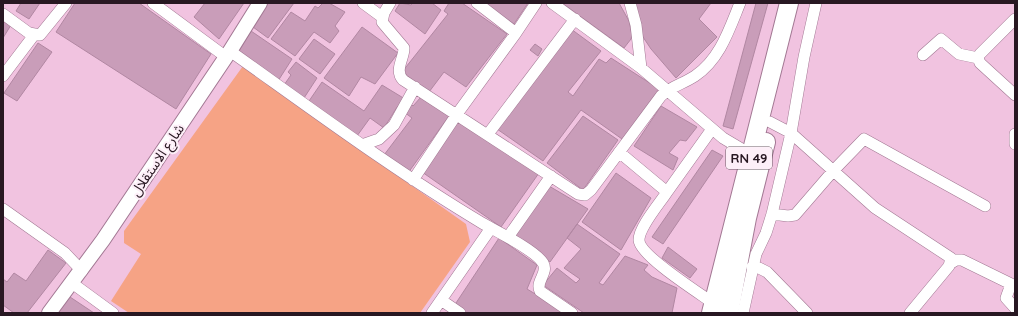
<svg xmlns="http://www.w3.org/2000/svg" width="1018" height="316" font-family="Quicksand,'Noto Sans Arabic',sans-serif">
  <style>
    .green { fill: #f6a385 }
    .building { fill: #c99db9; stroke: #b187a2 }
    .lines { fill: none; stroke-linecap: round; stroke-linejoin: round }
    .minor-casing { stroke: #a27893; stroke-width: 12 }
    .tertiary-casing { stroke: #a27893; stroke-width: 16 }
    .primary-casing { stroke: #a27893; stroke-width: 20 }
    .minor { stroke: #fff; stroke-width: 11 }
    .tertiary { stroke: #fff; stroke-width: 14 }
    .primary { stroke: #fff; stroke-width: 18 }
    .labels { text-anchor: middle; stroke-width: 4; stroke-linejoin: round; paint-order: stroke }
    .shield { fill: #fdeff8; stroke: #685862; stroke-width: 1 }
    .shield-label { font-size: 13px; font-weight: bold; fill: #281822 }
    .street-label { font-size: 14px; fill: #281822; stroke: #fdeff8 }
  </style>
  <rect width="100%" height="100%" fill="#f1c3e0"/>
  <!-- green -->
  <path class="green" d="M 243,66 L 466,224 L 470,242 L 420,313 L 129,313 L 111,301 L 141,254 L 124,243 L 124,231 Z"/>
  <!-- building -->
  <path class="building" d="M 21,3 L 40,3 L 29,19 L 16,11 Z
    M 75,3 L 139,3 L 211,54 L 176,109 L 56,32 Z
    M 205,3 L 244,3 L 219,39 L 194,17 Z
    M 268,3 L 294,3 L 268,38 L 253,27 Z
    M 323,3 L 329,3 L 345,12 L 335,26 L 339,31 L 330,43 L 314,32 L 295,56 L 271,39 L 291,12 L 305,21 L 315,6 L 318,8 Z
    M 400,3 L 411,5 L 413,3 L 432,3 L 441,10 L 425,34 L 395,11 Z
    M 449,3 L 462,3 L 507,34 L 466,87 L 444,72 L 429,92 L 402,72 L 448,14 L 444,11 Z
    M 482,3 L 528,3 L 514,24 Z
    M 562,3 L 619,3 L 629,21 L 632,35 L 631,39 L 624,48 Z
    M 632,3 L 711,3 L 699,19 L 717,37 L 676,78 L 651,49 L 637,28 L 642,24 L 635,15 Z
    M 756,3 L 768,3 L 733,129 L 723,126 Z
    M 3,20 L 11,25 L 3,38 Z
    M 362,27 L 398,53 L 375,84 L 361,77 L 349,96 L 324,78 Z
    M 571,29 L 601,51 L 568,92 L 573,96 L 599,59 L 606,63 L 611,58 L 659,89 L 622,139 L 581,110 L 543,161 L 497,129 Z
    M 251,31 L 292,59 L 278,81 L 239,51 Z
    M 314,39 L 335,54 L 320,74 L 299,59 Z
    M 38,43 L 52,52 L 17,101 L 4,93 Z
    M 535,44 L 542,49 L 538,56 L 530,50 Z
    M 296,62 L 317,78 L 304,98 L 284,85 L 291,75 L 288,72 Z
    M 322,82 L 364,111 L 382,85 L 405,99 L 397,107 L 384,128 L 370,118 L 357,136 L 309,101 Z
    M 421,97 L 449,116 L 408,173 L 384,155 L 412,118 L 404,112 L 410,103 L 413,106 Z
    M 661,106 L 697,127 L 686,141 L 680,140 L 669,153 L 678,158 L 673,170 L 634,146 Z
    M 583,116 L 618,140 L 583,190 L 547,163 Z
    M 458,119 L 539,173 L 501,227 L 422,172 Z
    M 712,150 L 723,156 L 663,244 L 652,237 Z
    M 616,173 L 651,198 L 621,250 L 582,222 Z
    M 549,186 L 588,209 L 550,262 L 514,234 Z
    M 577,224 L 620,254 L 599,283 L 603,285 L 625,256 L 648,265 L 644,270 L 652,277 L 677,288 L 672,313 L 584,313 L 543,285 L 557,268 L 576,283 L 580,279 L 564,268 L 581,249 L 567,238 Z
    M 499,238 L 537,265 L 527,289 L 567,313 L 465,313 L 454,306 Z
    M 668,247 L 697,269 L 690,278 L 662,258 Z
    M 48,250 L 66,263 L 27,313 L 14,313 L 3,305 L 3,279 L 7,282 L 14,273 L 26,281 Z
    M 67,295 L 94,313 L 54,313 Z"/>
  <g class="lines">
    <defs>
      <path id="minor" d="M 153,3 L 226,57
        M 363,3 L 382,17
        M 390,3 L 384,13 L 382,22 L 404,48 C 404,59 394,70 403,80 L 578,194 L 585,195 L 591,190 L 661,96 C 671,86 683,84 695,76 C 720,59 729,30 740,3
        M 477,3 L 516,33 L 536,3
        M 552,3 L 641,68 L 723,138 L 750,154
        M 630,3 L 636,25 L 641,68
        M 3,14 L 29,33 L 40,35 L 66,3
        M 1015,19 L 980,54 L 978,58 L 980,63 L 1015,95
        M 230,51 C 313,110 395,171 482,223 C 496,231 535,250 543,263 C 549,273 535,281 540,291 L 572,313
        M 923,55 L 941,39 L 959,54 L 978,58
        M 3,76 L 34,35
        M 770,122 L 791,133 L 875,208 L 951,258 L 949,266 L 910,313
        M 488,134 L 575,19
        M 1015,134 L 1015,144
        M 362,145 L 379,139 L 394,125 L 415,87
        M 619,152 L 667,192 C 660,203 639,227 639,240 C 639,255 699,293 713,303
        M 413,180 L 457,114 L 516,33
        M 667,192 L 712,129
        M 3,209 L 65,253 L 82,271
        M 772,214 L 788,216 L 795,215 L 833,171 L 864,139 L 985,206
        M 508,237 L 551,176
        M 951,263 L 956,260 L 962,260 L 1011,284 L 1006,298 L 1015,308
        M 752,267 L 759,268 L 767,272 L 807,313
        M 72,283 L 113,313
        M 441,300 L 460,313
        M 432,313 L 491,228
        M 743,313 L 756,254 L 766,233 L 772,214 L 791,133 L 804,57 L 816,3"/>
      <path id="tertiary" d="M 49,313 L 103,240 L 230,51 L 260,3"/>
      <path id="primary" d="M 711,313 L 789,3
        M 729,313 L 747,218 L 766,142"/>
    </defs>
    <!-- minor casing -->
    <use href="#minor" class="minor-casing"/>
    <!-- tertiary casing -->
    <use href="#tertiary" class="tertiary-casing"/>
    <!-- primary casing -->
    <use href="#primary" class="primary-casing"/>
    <!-- minor -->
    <use href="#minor" class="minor"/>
    <!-- tertiary -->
    <use href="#tertiary" class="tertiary"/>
    <!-- primary -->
    <use href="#primary" class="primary"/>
  </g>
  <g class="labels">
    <!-- shield labels -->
    <rect class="shield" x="726" y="147" width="46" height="22" rx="3"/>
    <g class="shield-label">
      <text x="749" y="163">RN 49</text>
    </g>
    <!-- street labels -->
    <g class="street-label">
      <text transform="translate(157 160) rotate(-56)" y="5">شارع الاستقلال</text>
    </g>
  </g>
  <!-- border -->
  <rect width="1018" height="316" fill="none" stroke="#281822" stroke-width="8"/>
</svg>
